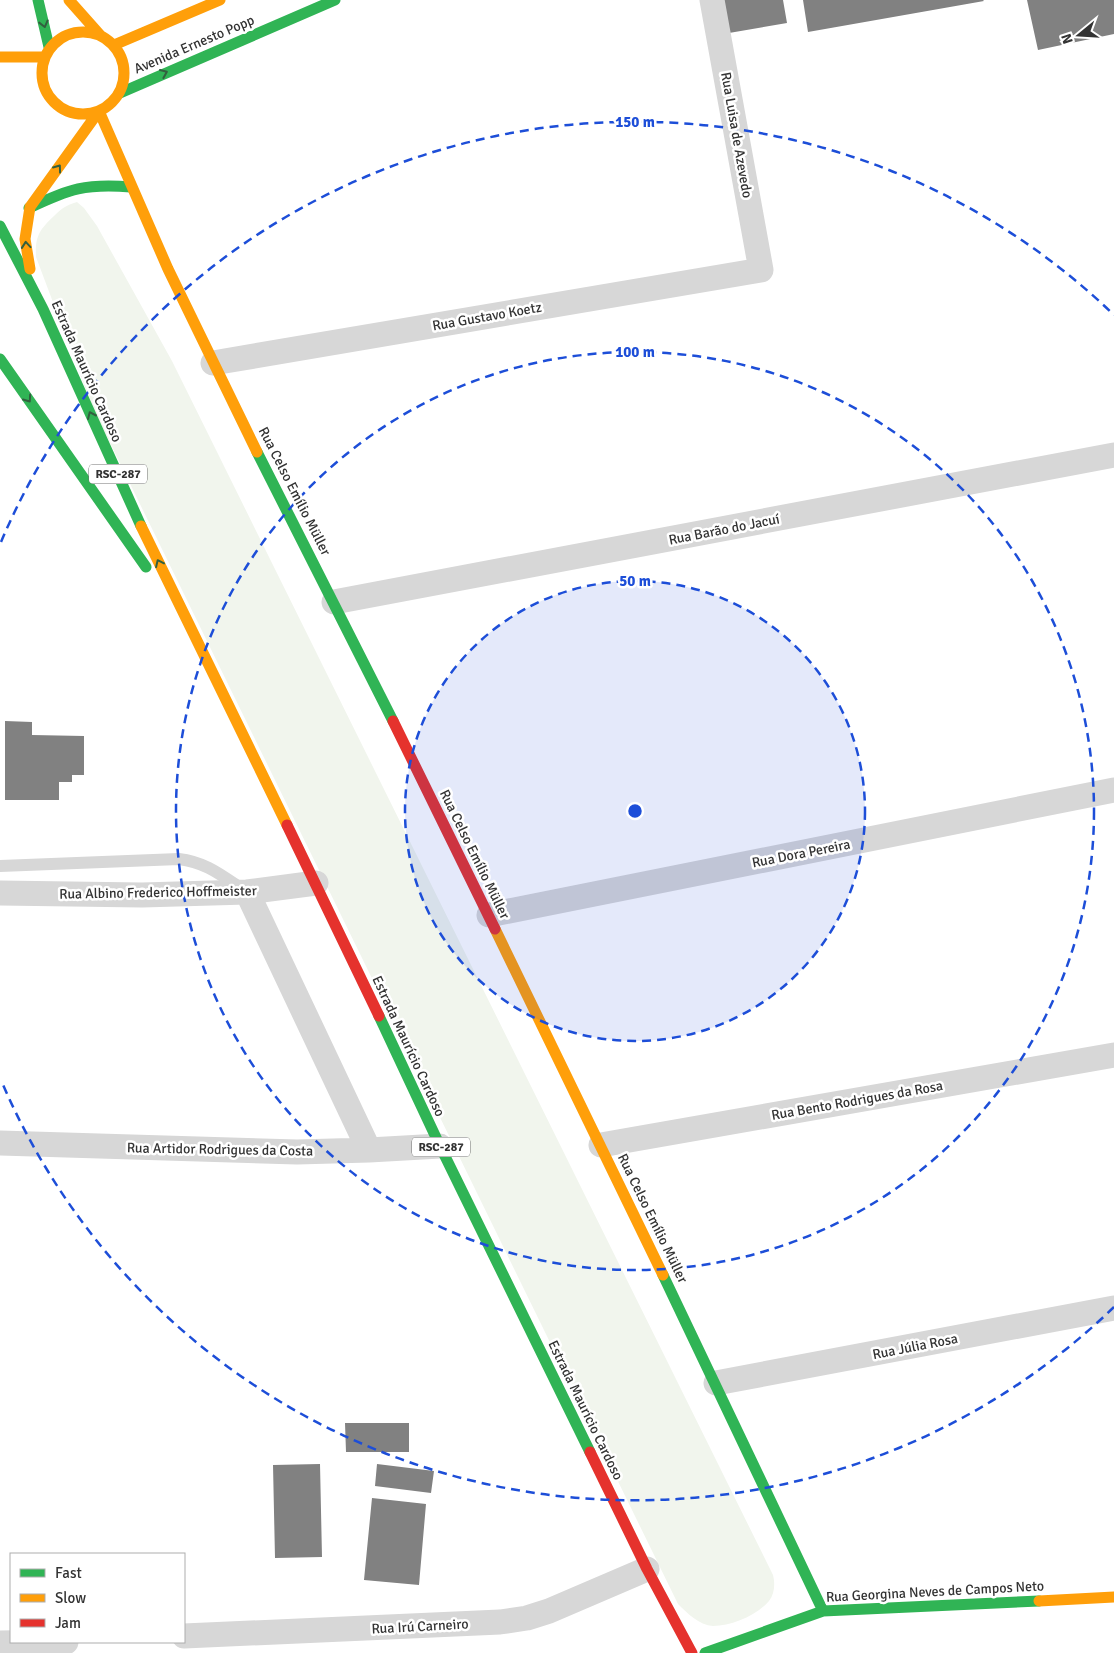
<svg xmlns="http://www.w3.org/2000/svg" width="1114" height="1653" font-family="Signika,sans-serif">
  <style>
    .green { fill: #f1f5ed }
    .building { fill: #818181 }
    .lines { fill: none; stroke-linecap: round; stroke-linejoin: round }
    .lane { stroke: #d7d7d7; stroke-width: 12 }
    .street { stroke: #d7d7d7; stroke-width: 25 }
    .fast { stroke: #30b455; stroke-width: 11 }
    .slow { stroke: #ff9f0a; stroke-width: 11 }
    .jam { stroke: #e5322d; stroke-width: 11 }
    .oneway { stroke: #32603f }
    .ring { fill: none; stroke: #1d4ed8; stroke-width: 2.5; stroke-dasharray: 9 6 }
    .labels { text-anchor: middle; stroke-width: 5; stroke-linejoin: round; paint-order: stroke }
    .shield { fill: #fff; stroke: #707070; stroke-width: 1 }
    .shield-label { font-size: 12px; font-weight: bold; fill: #333 }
    .street-label { font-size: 14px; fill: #333; stroke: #fff }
    .centre { fill: #1d4ed8; stroke: #fff; stroke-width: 2.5 }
    .ring-label { font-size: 15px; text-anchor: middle; font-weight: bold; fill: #1d4ed8; stroke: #fff; stroke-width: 5; stroke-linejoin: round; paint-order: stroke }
  </style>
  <rect width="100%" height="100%" fill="#fff"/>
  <!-- green -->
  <path class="green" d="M 77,202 L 84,208 L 97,226 L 172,361 L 773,1575 C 775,1583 775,1593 769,1601 C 757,1615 732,1626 713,1626 C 699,1625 687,1613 678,1604 L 92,406 L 36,257 C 35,237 39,230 54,216 C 61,209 66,205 77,202 Z"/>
  <!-- building -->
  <path class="building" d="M 724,0 L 783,0 L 787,23 L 729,33 Z
    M 803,0 L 983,0 L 984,1 L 808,32 Z
    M 1027,0 L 1114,0 L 1114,34 L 1038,50 Z
    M 5,721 L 32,722 L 32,735 L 84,736 L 84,775 L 72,775 L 72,782 L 59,782 L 59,800 L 5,800 Z
    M 345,1423 L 409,1423 L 409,1452 L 346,1452 Z
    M 320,1464 L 322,1557 L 275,1558 L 273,1465 Z
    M 377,1464 L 434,1471 L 431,1493 L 375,1486 Z
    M 372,1498 L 426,1504 L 419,1585 L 364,1580 Z"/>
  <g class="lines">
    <!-- lane -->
    <path class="lane" d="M 0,866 L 179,859 C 205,862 221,875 242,889"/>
    <!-- street -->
    <path class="street" d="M 213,363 L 761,270 L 712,0
      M 334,602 L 1114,455
      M 247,892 L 369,1150
      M 0,893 L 142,895 L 247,892 L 316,883
      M 489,915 L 1114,790
      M 0,1143 L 297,1152 L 369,1150 L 440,1146
      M 601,1145 L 1114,1055
      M 716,1383 L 1114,1308
      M 184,1636 L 500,1622 L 527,1618 L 549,1611 L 647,1569
      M 0,1643 L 66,1642"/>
    <!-- fast -->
    <path class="fast" d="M 38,0 L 49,47
      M 120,93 L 335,0
      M 29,208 C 69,189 86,183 131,187
      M 0,226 L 43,309 L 141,526
      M 0,359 L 146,567
      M 257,452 L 393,721
      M 379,1016 L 440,1146 L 590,1452
      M 663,1275 L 823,1611
      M 705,1653 L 823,1611 L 1039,1601"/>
    <!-- slow -->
    <path class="slow" d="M 69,0 L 100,35
      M42 73a41 41 0 1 1 82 0a41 41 0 1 1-82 0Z
      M 114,45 L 220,0
      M 0,57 L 43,57
      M 99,111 L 168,269 L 257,452
      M 30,269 L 25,239 L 30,207 L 99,111
      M 141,526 L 287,825
      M 495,929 L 663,1275
      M 1039,1601 L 1114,1597"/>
    <!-- jam -->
    <path class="jam" d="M 393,721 L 495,929
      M 287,825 L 379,1016
      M 590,1452 L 647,1569 L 692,1653"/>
  </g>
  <!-- one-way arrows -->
  <defs><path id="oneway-chevron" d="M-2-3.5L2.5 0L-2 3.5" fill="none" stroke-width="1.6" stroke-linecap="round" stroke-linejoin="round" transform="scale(1.25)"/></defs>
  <g class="oneway">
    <use href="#oneway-chevron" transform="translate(44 24) rotate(76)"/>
    <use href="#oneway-chevron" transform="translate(164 73) rotate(-23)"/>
    <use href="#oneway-chevron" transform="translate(58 168) rotate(-54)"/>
    <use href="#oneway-chevron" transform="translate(26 245) rotate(-95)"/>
    <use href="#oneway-chevron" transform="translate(28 399) rotate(55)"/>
    <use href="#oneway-chevron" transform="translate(91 415) rotate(-114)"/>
    <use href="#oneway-chevron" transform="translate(159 563) rotate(-115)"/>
  </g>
  <!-- distance rings -->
  <circle cx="635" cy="811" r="230" fill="#1d4ed8" fill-opacity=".12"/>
  <g class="ring">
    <circle cx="635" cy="811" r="230"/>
    <circle cx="635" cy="811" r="459"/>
    <path d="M1114 1307A689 689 0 0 1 1 1080M1 542A689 689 0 0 1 1114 315"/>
  </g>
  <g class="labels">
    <!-- shield labels -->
    <g class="shield">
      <rect x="89" y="464.5" width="58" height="19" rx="4"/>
      <rect x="412" y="1137.5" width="58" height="19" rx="4"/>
    </g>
    <g class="shield-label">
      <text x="118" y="478">RSC-287</text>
      <text x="441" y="1151">RSC-287</text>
    </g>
    <!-- street labels -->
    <g class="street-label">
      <text transform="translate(194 44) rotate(-23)" y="5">Avenida Ernesto Popp</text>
      <text transform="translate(737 135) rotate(80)" y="5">Rua Luisa de Azevedo</text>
      <text transform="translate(487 316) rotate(-10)" y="5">Rua Gustavo Koetz</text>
      <text transform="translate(87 371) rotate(66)" y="5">Estrada Maurício Cardoso</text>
      <text transform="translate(295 491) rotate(63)" y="5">Rua Celso Emílio Müller</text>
      <text transform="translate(724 529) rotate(-11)" y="5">Rua Barão do Jacuí</text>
      <text transform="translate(801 853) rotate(-11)" y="5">Rua Dora Pereira</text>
      <text transform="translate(475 854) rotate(64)" y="5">Rua Celso Emílio Müller</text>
      <text transform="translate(158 892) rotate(-1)" y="5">Rua Albino Frederico Hoffmeister</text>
      <text transform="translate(409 1046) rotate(65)" y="5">Estrada Maurício Cardoso</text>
      <text transform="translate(857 1100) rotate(-10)" y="5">Rua Bento Rodrigues da Rosa</text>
      <text transform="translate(220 1149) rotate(1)" y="5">Rua Artidor Rodrigues da Costa</text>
      <text transform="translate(653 1218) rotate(64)" y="5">Rua Celso Emílio Müller</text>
      <text transform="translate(915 1346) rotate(-11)" y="5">Rua Júlia Rosa</text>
      <text transform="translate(586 1410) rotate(64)" y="5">Estrada Maurício Cardoso</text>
      <text transform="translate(935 1591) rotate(-3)" y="5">Rua Georgina Neves de Campos Neto</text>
      <text transform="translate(420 1626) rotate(-3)" y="5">Rua Irú Carneiro</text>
    </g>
  </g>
  <circle cx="635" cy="811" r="8" class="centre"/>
  <g class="ring-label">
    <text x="635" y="127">150 m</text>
    <text x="635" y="357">100 m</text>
    <text x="635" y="586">50 m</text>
  </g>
  <!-- legend -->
  <rect x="10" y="1553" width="175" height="90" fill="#ffffff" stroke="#adadad"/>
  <rect x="20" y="1569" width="25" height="8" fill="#30b455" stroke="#adadad"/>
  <text x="55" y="1578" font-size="15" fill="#333333">Fast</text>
  <rect x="20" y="1594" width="25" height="8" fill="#ff9f0a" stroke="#adadad"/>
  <text x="55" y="1603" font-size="15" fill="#333333">Slow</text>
  <rect x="20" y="1619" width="25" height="8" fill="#e5322d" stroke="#adadad"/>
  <text x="55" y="1628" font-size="15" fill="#333333">Jam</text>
  <!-- north arrow -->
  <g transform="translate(1079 35) rotate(252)" stroke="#ffffff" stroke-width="4" paint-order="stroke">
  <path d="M0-4L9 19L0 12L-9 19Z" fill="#333333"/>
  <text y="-8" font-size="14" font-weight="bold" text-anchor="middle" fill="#333333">N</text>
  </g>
</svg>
